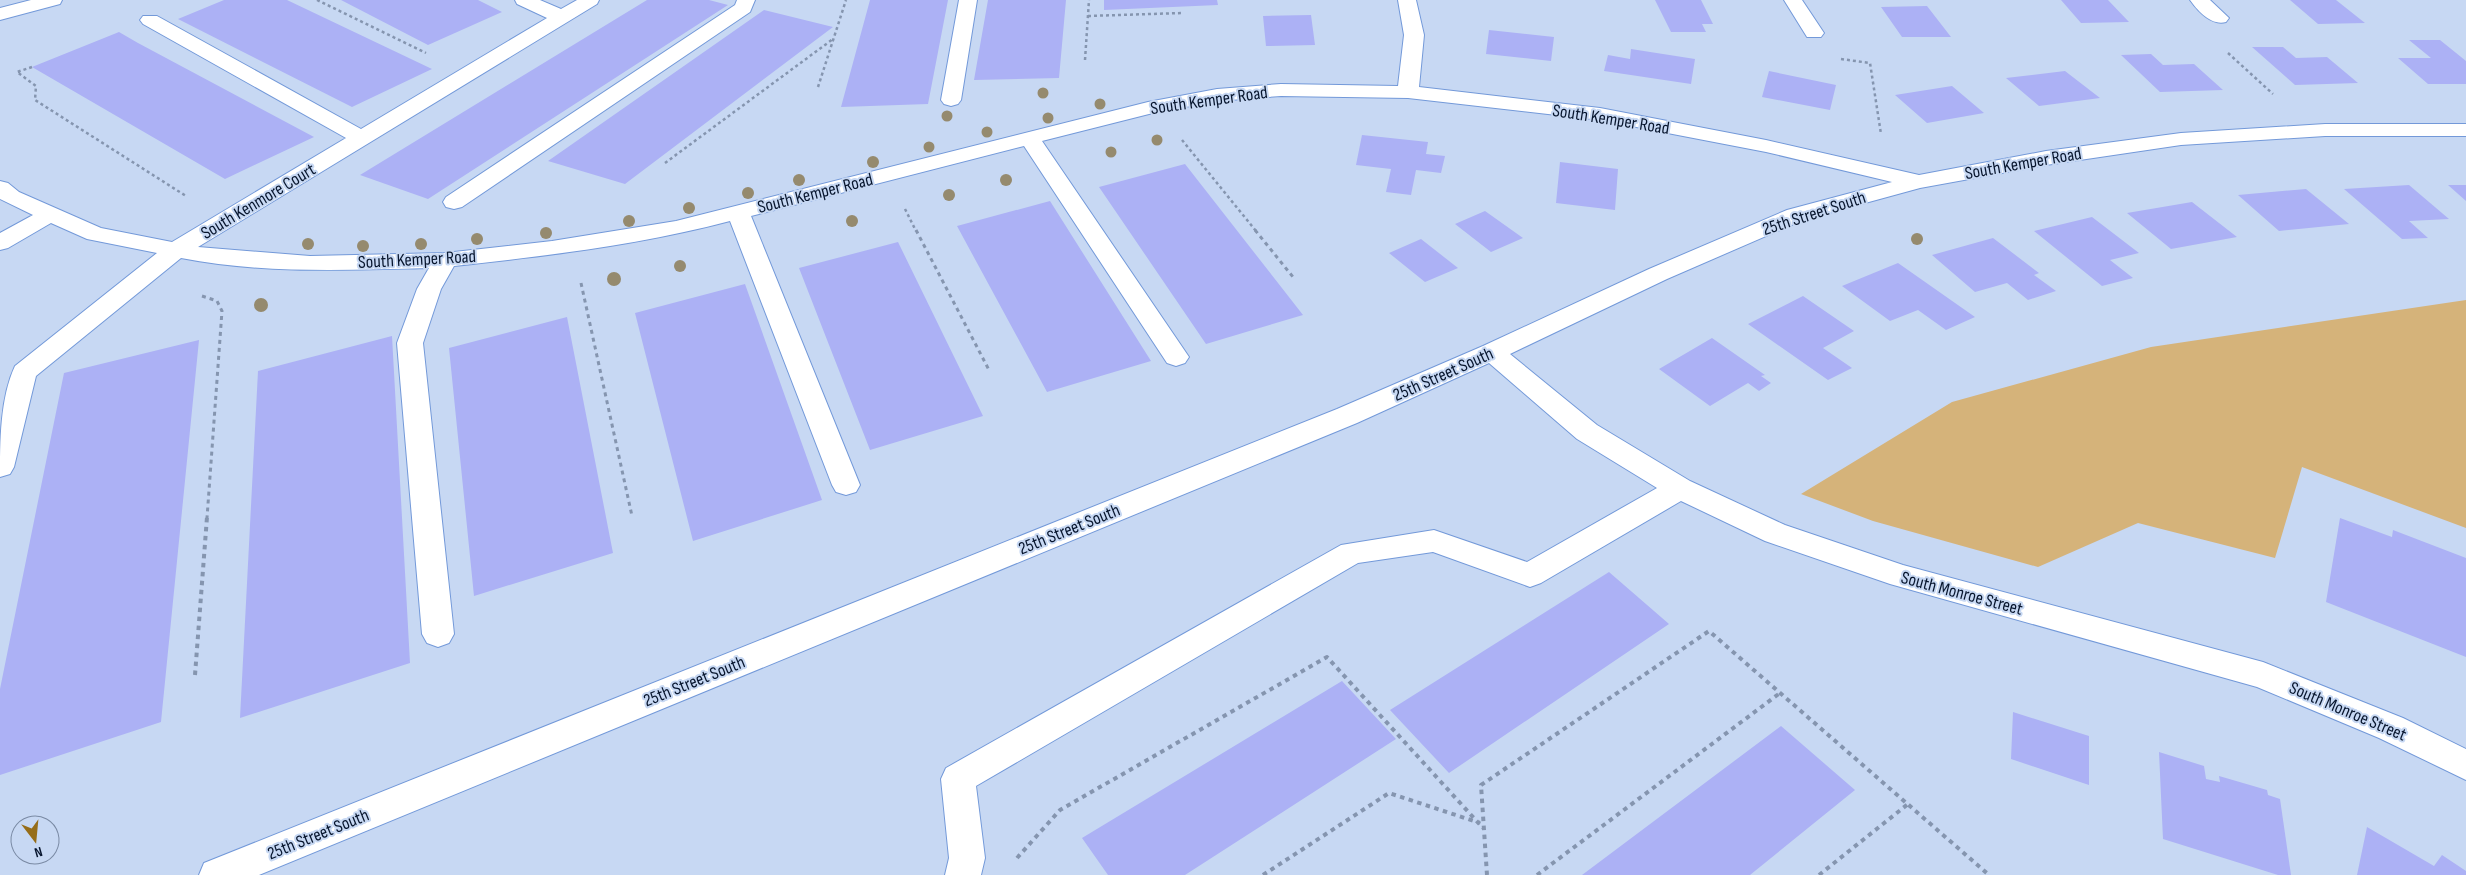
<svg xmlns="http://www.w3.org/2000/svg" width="2466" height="875" font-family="'Sofia Sans Condensed',sans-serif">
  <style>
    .green { fill: #d5b37a }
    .building { fill: #acb1f5 }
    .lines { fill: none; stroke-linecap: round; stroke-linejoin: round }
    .minor-casing { stroke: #7399d9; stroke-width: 2 }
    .major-casing { stroke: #7399d9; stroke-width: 2 }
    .path-far2 { stroke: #8595af; stroke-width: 2.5; stroke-dasharray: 3 3; stroke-linecap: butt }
    .path-far1 { stroke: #8595af; stroke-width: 3; stroke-dasharray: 4 4; stroke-linecap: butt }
    .path { stroke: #8595af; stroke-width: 4; stroke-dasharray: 4.5 4.5; stroke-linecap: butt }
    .minor { fill: #fff; fill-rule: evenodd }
    .major { fill: #fff; fill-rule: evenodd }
    .tree { fill: #958a6e }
    .labels { text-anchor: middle; stroke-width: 4; stroke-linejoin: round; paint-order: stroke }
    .street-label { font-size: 18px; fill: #07152d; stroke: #c7d8f3 }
  </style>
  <rect width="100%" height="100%" fill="#c7d8f3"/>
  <!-- green -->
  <path class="green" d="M 2466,300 L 2466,528 L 2302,467 L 2275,558 L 2138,523 L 2038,567 L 1873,521 L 1801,494 L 1952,402 L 2151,347 Z"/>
  <!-- building -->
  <path class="building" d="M 224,0 L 287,0 L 432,69 L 352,107 L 178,19 Z
    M 341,0 L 478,0 L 502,12 L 428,45 Z
    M 647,0 L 709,0 L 728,5 L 428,199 L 360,175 Z
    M 870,0 L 948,0 L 928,104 L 841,107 Z
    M 988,0 L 1066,0 L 1059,78 L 974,80 Z
    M 1104,0 L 1217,0 L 1218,5 L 1104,10 Z
    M 1655,0 L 1701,0 L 1713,24 L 1702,24 L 1706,32 L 1671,32 Z
    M 2061,0 L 2108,0 L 2129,22 L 2081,23 Z
    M 2290,0 L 2336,0 L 2365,23 L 2318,24 Z
    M 1927,6 L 1951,37 L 1902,37 L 1881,7 Z
    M 764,10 L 833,27 L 625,184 L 548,161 Z
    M 1311,15 L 1315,45 L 1266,46 L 1263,16 Z
    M 1489,30 L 1554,37 L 1551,61 L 1486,54 Z
    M 119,32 L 138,43 L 314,137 L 225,179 L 32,67 Z
    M 2409,40 L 2440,40 L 2466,61 L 2466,84 L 2428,84 L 2398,58 L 2431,58 Z
    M 2252,47 L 2283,47 L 2296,58 L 2327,57 L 2358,83 L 2295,85 Z
    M 1631,49 L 1695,59 L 1691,84 L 1604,71 L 1608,55 L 1630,59 Z
    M 2151,54 L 2163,65 L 2194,64 L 2223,90 L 2160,92 L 2121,55 Z
    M 1769,71 L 1836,85 L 1830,110 L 1762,97 Z
    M 2065,71 L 2100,98 L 2039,106 L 2006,78 Z
    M 1952,86 L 1984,113 L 1927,123 L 1895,95 Z
    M 1362,135 L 1428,142 L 1426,154 L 1445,156 L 1441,173 L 1416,170 L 1411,195 L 1386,192 L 1391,169 L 1356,165 Z
    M 1560,162 L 1618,169 L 1615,210 L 1556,203 Z
    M 1185,164 L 1203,187 L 1303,315 L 1206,344 L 1099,187 Z
    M 2409,185 L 2449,219 L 2409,221 L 2428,238 L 2402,239 L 2344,189 Z
    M 2448,185 L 2466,185 L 2466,201 Z
    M 2306,189 L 2349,224 L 2279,231 L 2238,195 Z
    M 1050,201 L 1151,361 L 1047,392 L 957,226 Z
    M 2192,202 L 2237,237 L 2171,249 L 2127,213 Z
    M 1485,211 L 1523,238 L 1491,252 L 1455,224 Z
    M 2092,217 L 2139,253 L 2110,260 L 2133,278 L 2102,286 L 2034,231 Z
    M 1993,238 L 2039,273 L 2034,275 L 2056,291 L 2028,300 L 2007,283 L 1975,292 L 1932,255 Z
    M 1421,239 L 1458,268 L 1425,282 L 1389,253 Z
    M 898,242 L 983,416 L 870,450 L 799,268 Z
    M 1898,263 L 1975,317 L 1946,330 L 1918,310 L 1890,321 L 1842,286 Z
    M 745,284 L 822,500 L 693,541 L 635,313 Z
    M 1803,296 L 1854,331 L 1823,348 L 1852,368 L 1828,380 L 1748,324 Z
    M 567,317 L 613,553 L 474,596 L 449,348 Z
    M 392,336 L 410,663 L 240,718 L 258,371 Z
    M 1712,338 L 1765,375 L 1761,376 L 1771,383 L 1759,391 L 1748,383 L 1710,406 L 1659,369 Z
    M 199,340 L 161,722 L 0,775 L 0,689 L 64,373 Z
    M 2340,518 L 2392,537 L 2393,530 L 2466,558 L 2466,657 L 2326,602 Z
    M 1609,572 L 1669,624 L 1449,773 L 1390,710 Z
    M 1342,681 L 1396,739 L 1185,875 L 1108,875 L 1082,838 Z
    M 2013,712 L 2089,736 L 2089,785 L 2011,759 Z
    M 1781,726 L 1855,790 L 1750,875 L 1582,875 Z
    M 2159,752 L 2204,766 L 2206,779 L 2220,782 L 2219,776 L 2267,790 L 2268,795 L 2280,799 L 2291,875 L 2278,875 L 2163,839 Z
    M 2367,827 L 2434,866 L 2442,855 L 2466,871 L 2466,875 L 2357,875 Z"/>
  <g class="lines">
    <defs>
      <path id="minor" d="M 515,0 L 540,0 L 561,9 L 577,0 L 599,0 L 597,4 L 198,247 L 310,256 L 445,253 L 552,241 L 676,221 L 1148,102 L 1217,89 L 1281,84 L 1398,86 L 1404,35 L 1398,0 L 1416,0 L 1424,35 L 1419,87 L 1600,108 L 1766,140 L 1919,175 L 2046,151 L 2181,133 L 2325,124 L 2466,124 L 2466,136 L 2325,136 L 2181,145 L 2046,165 L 1920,188 L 1803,220 L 1667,279 L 1510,354 L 1597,425 L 1690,481 L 1785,525 L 1903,565 L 2263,662 L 2403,718 L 2466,749 L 2466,780 L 2379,738 L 2257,687 L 1890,584 L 1765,541 L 1681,501 L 1541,583 L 1530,587 L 1433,552 L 1358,563 L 976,786 L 985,858 L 981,875 L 945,875 L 949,858 L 941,779 L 946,768 L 1341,545 L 1434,530 L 1527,562 L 1657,488 L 1577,439 L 1489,363 L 1357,423 L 259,875 L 199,875 L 204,863 L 1337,409 L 1483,346 L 1649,269 L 1787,210 L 1892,182 L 1766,152 L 1600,120 L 1408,98 L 1281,96 L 1217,101 L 1149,114 L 1042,141 L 1189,357 L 1185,363 L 1176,366 L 1167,363 L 1024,146 L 751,216 L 860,485 L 856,492 L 846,495 L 836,492 L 832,485 L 730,221 C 639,245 546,256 454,266 L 441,289 L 423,343 L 454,634 L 449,643 L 438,647 L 427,643 L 422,634 L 397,343 L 417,289 L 429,268 C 347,270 262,274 181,258 L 36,376 L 14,467 L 10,474 L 0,477 C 0,441 0,398 15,366 L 157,253 L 87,239 L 51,223 L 8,248 L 0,250 L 0,233 L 33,215 L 0,199 L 0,181 L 8,183 L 19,192 L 101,228 L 172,242 L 346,138 L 143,24 L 140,20 L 143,16 L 157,16 L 361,129 L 547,18 L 517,4 Z
        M 737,0 L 755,0 L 750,12 L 462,207 L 454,209 L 446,207 L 443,202 L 446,197 L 735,5 Z
        M 959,0 L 977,0 L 961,100 L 958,104 L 951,106 L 944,104 L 941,100 Z
        M 1784,0 L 1802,0 L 1824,33 L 1821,37 L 1807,37 Z
        M 2190,0 L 2210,0 L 2229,18 L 2226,22 C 2211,26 2198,11 2190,0 Z"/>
      <path id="major" d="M 31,0 L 62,0 L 60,4 L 0,20 L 0,8 Z"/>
    </defs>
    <!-- minor casing -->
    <use href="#minor" class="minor-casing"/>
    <!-- major casing -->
    <use href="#major" class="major-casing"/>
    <!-- path-far2 -->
    <path class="path-far2" d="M 317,0 L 426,53
      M 1088,16 L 1182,13
      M 2228,53 L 2273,94
      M 1841,59 L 1870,63 L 1881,134
      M 1085,60 L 1089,0
      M 32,67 L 17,72 L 36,86 L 35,100 L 186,196
      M 818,87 L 846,0
      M 1182,140 L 1256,231
      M 665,163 L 833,39
      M 905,209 L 916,231"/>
    <!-- path-far1 -->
    <path class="path-far1" d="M 916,230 L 989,370
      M 1255,230 L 1293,277
      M 581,283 L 632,516
      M 202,296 L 217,301 L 222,311 L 207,518"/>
    <!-- path -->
    <path class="path" d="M 195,675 L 207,517
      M 1017,858 L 1060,810 L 1327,657 L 1483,828
      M 1263,875 L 1389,793 L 1480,823
      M 1487,875 L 1481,785 L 1709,631 L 1989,875
      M 1537,875 L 1780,693
      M 1819,875 L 1908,804"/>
    <!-- minor -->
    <use href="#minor" class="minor"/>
    <!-- major -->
    <use href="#major" class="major"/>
  </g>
  <!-- trees -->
  <g class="tree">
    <circle cx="1043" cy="93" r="5.5"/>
    <circle cx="1100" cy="104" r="5.5"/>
    <circle cx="947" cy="116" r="5.5"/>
    <circle cx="1048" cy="118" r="5.5"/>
    <circle cx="987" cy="132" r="5.5"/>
    <circle cx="1157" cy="140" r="5.5"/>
    <circle cx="929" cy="147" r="5.5"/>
    <circle cx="1111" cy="152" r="5.5"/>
    <circle cx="873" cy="162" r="6"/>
    <circle cx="799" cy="180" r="6"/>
    <circle cx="1006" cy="180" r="6"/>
    <circle cx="748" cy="193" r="6"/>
    <circle cx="949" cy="195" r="6"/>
    <circle cx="689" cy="208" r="6"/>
    <circle cx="629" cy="221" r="6"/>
    <circle cx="852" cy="221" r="6"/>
    <circle cx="546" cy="233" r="6"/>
    <circle cx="477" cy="239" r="6"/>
    <circle cx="1917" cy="239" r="6"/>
    <circle cx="308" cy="244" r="6"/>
    <circle cx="421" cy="244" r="6"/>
    <circle cx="363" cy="246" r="6"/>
    <circle cx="680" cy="266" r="6"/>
    <circle cx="614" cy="279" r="7"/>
    <circle cx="261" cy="305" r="7"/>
  </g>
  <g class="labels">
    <!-- street labels -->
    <g class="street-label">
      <text transform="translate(1209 100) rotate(-8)" y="6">South Kemper Road</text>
      <text transform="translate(1611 119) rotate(9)" y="6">South Kemper Road</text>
      <text transform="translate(2023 163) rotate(-10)" y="6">South Kemper Road</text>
      <text transform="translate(815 193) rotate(-14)" y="6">South Kemper Road</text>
      <text transform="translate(258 201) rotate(-31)" y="6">South Kenmore Court</text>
      <text transform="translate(1814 213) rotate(-18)" y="6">25th Street South</text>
      <text transform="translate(417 259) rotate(-3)" y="6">South Kemper Road</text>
      <text transform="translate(1443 374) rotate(-24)" y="6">25th Street South</text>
      <text transform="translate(1069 529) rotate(-22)" y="6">25th Street South</text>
      <text transform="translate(1962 593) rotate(15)" y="6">South Monroe Street</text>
      <text transform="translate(694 681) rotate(-22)" y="6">25th Street South</text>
      <text transform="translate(2348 711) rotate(23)" y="6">South Monroe Street</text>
      <text transform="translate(318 834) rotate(-22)" y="6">25th Street South</text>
    </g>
  </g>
  <!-- north arrow -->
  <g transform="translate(35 840) rotate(164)"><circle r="24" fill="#c7d8f3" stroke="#7a8aa4"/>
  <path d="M0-4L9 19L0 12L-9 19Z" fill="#966d18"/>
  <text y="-8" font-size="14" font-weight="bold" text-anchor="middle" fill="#07152d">N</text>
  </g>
</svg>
